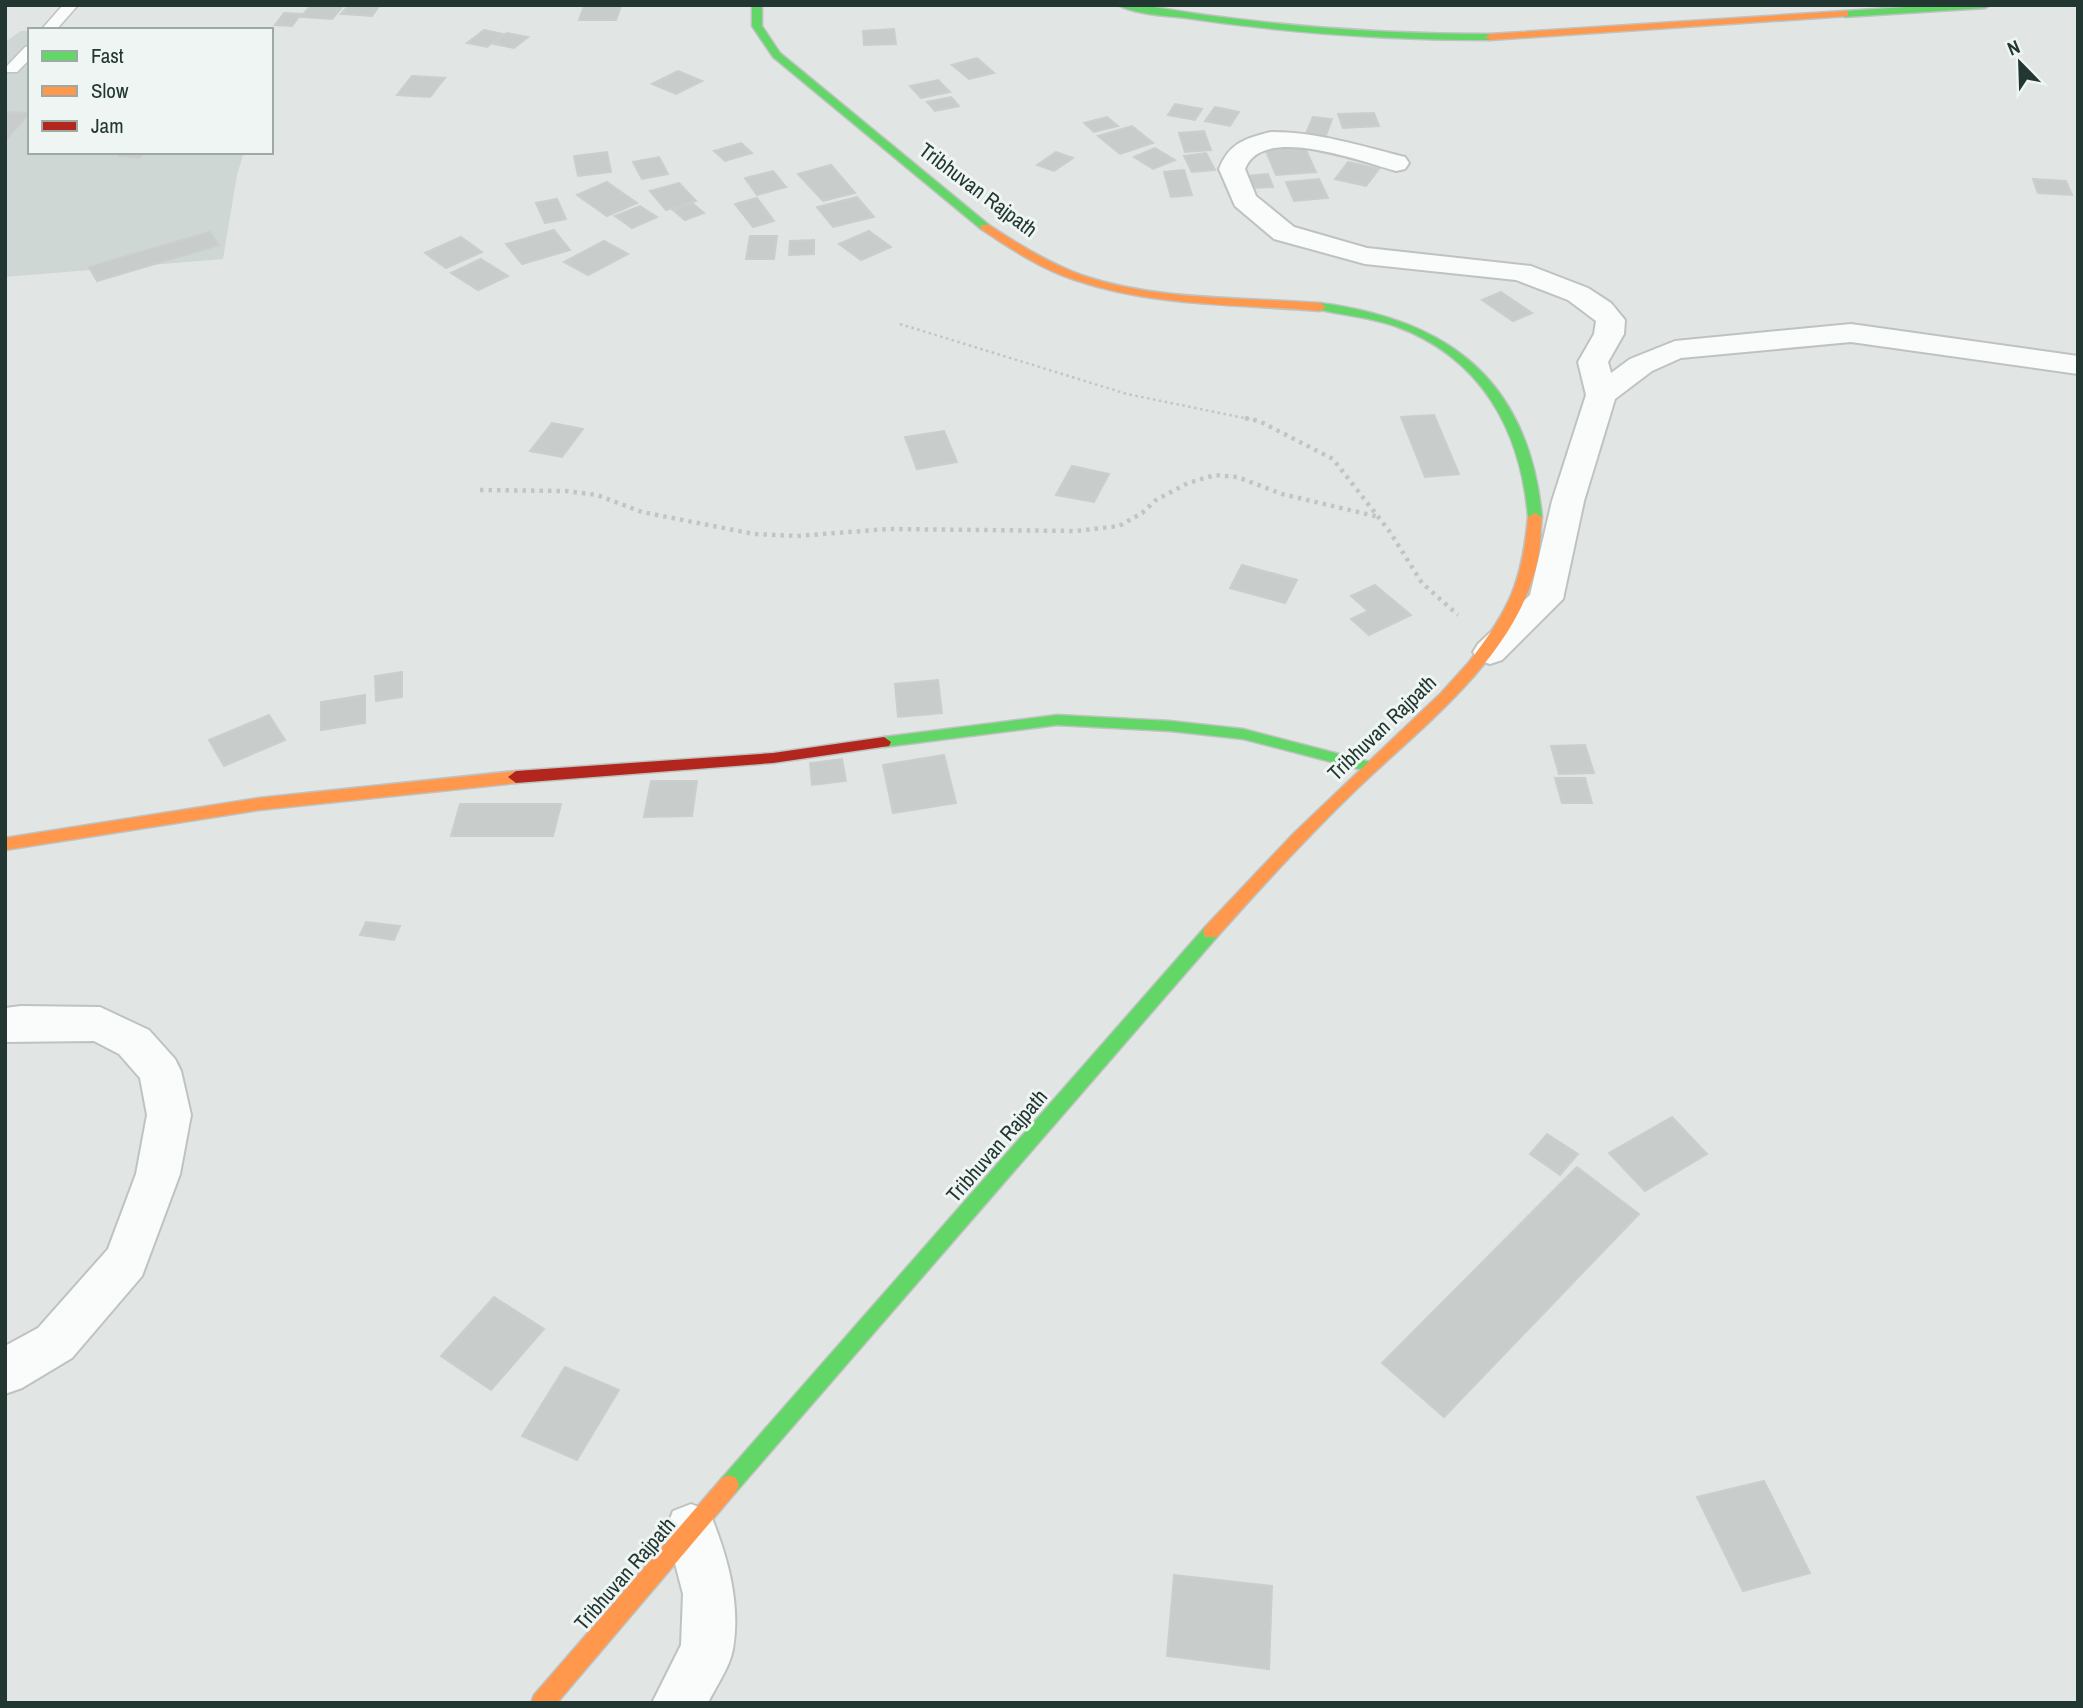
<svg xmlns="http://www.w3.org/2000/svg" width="2083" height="1708" font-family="'Archivo Narrow',sans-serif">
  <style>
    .built { fill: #cfd7d4 }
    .building { fill: #c8cdcb; stroke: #cacfcd; stroke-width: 2 }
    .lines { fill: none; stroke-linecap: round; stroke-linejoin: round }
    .lane-casing { stroke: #bec3c1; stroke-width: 3 }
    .street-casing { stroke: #bec3c1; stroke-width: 4 }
    .fast-casing { stroke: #bec3c1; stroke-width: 3 }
    .slow-casing { stroke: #bec3c1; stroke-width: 3 }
    .jam-casing { stroke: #bec3c1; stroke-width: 3 }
    .path-far1 { stroke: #bfc7c5; stroke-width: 2.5; stroke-dasharray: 2.5 3.5; stroke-linecap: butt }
    .path { stroke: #bfc7c5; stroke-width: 4.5; stroke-dasharray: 3.5 5; stroke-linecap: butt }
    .lane { fill: #fafbfb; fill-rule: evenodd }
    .street { fill: #fafbfb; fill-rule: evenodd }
    .fast { fill: #63d668; fill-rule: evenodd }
    .slow { fill: #ff974d; fill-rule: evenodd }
    .jam { fill: #b3261e; fill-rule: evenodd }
    .labels { text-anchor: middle; stroke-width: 6; stroke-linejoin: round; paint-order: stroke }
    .street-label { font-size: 21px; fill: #223632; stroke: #eef5f2 }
  </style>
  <rect width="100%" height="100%" fill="#e1e6e4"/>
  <!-- built -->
  <path class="built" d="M 21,31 L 30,31 L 30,152 L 244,152 L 237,175 L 223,259 L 5,277 L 5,42 Z"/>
  <!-- building -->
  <path class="building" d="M 311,5 L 330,5 L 343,6 L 332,19 L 301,17 Z
    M 349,5 L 380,5 L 372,16 L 341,14 Z
    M 584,6 L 621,6 L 616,20 L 579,20 Z
    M 284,13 L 301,14 L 292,26 L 275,25 Z
    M 894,29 L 896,44 L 864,45 L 863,31 Z
    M 484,30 L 503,34 L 487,47 L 467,43 Z
    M 507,33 L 528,37 L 514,48 L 494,44 Z
    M 977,58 L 994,73 L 969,79 L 952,65 Z
    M 678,71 L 702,81 L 676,94 L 652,84 Z
    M 412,76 L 445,78 L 430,97 L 397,95 Z
    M 938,80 L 950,92 L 921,98 L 910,86 Z
    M 951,97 L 959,106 L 935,111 L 927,102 Z
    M 1175,104 L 1202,109 L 1195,120 L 1168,115 Z
    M 1215,107 L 1239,112 L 1230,126 L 1205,121 Z
    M 5,112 L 30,113 L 5,141 Z
    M 1374,113 L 1379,126 L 1343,128 L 1338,114 Z
    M 1107,117 L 1118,126 L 1094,132 L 1084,123 Z
    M 1313,117 L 1332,119 L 1324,141 L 1304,138 Z
    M 1132,126 L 1153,143 L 1120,154 L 1098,136 Z
    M 1204,131 L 1211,150 L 1185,152 L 1179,133 Z
    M 741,143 L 752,153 L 725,161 L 714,151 Z
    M 1155,148 L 1175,160 L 1153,169 L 1134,157 Z
    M 1305,148 L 1316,172 L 1276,175 L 1266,151 Z
    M 123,152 L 145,152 L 139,158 L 119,156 Z
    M 607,152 L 611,172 L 578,176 L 574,156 Z
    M 1056,152 L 1073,158 L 1054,171 L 1037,165 Z
    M 1206,153 L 1215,170 L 1192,172 L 1184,156 Z
    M 659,157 L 668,174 L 642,179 L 633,162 Z
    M 1348,162 L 1379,169 L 1366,186 L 1335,179 Z
    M 831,165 L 855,193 L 823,201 L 798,174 Z
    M 1184,170 L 1192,195 L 1171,197 L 1164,172 Z
    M 773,171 L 786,187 L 757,195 L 745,178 Z
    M 1268,174 L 1273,187 L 1250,188 L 1246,176 Z
    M 1319,179 L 1328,198 L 1294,201 L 1286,182 Z
    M 2033,179 L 2066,181 L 2072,195 L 2038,193 Z
    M 607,182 L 637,203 L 607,216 L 577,195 Z
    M 679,183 L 696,201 L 666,210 L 650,191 Z
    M 857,197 L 874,217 L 833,227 L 817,207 Z
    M 757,198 L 774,221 L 753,227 L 735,204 Z
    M 557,199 L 566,219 L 545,223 L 536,203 Z
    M 692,203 L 704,213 L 685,220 L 673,210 Z
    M 640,206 L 657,217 L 632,228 L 615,216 Z
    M 554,230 L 570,250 L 522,264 L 506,244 Z
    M 869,231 L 891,247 L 861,260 L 839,244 Z
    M 210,232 L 219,245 L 97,281 L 89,267 Z
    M 750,236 L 777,236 L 774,259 L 746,259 Z
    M 461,237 L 482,252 L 446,268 L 425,253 Z
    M 814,240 L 814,254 L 789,255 L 790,241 Z
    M 604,241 L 628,254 L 588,275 L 564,262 Z
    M 481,259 L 508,276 L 478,290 L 451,273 Z
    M 1501,292 L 1532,313 L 1513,321 L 1482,300 Z
    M 1434,415 L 1459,474 L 1425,477 L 1401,417 Z
    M 552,423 L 583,429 L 562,457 L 530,451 Z
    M 944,431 L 957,462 L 917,469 L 905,437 Z
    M 1072,466 L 1109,474 L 1094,502 L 1056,495 Z
    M 1242,565 L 1297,580 L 1285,603 L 1230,588 Z
    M 1375,585 L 1411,615 L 1369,635 L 1351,619 L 1368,611 L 1351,596 Z
    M 402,672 L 402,697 L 376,701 L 375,676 Z
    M 938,680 L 942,713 L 898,717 L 895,684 Z
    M 365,695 L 365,723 L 321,730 L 321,702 Z
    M 269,715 L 285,740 L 224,766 L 209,740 Z
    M 1585,745 L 1594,773 L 1559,774 L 1551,746 Z
    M 944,755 L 956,803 L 893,813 L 883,765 Z
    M 842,759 L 846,781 L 812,785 L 810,763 Z
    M 1555,778 L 1585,778 L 1592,803 L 1562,803 Z
    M 651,781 L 697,781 L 692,816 L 644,817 Z
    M 460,804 L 561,804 L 553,836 L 451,836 Z
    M 366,922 L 400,926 L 394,940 L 360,935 Z
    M 1672,1117 L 1707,1154 L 1645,1191 L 1609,1153 Z
    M 1547,1134 L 1578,1154 L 1560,1175 L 1530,1154 Z
    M 1577,1167 L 1639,1214 L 1444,1417 L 1382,1363 Z
    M 494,1297 L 544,1329 L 491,1390 L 441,1356 Z
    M 565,1367 L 619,1390 L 577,1460 L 522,1436 Z
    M 1764,1481 L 1810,1573 L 1743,1591 L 1697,1497 Z
    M 1174,1575 L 1272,1586 L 1269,1669 L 1167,1656 Z"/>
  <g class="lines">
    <defs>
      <path id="lane" d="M 63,5 L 78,5 L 56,30 L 41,30 Z
        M 30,46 L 30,59 L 17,72 L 7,72 L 7,66 L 25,47 Z"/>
      <path id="street" d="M 1271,132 C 1318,132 1361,146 1405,157 L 1409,163 L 1405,169 L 1396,171 C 1362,162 1262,123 1245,169 L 1256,196 L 1294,227 L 1367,248 L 1531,266 L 1588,288 L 1611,303 L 1625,320 L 1624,334 L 1608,362 L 1611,373 L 1630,359 L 1675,341 L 1851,324 L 2078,356 L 2078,374 L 1851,342 L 1681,358 L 1652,371 L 1615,399 L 1584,501 L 1563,599 L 1502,660 L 1490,664 L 1478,660 L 1473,652 L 1478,644 L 1530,595 L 1552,501 L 1586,395 L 1578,362 L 1594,334 L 1596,321 L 1568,300 L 1516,280 L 1365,264 L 1274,239 L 1235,206 L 1219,169 C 1229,143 1246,138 1271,132 Z
        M 21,1006 L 100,1007 L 149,1030 L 175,1059 L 181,1071 L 191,1115 L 180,1174 L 142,1276 L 72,1358 L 22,1388 L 5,1394 L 5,1346 L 38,1328 L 108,1249 L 136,1174 L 147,1115 L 140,1078 L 119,1054 L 94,1041 L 5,1042 L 5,1008 Z
        M 691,1504 L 709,1511 C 727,1554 741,1602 733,1649 C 730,1667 716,1686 708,1703 L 652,1703 L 681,1645 L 683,1594 L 666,1529 L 673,1511 Z"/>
      <path id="fast" d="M 752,5 L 762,5 L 762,26 L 780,53 L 989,225 L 989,229 L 981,229 L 773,57 L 752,26 Z
        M 1118,5 L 1141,5 C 1257,25 1373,34 1490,34 L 1495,37 L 1490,40 C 1388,40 1287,33 1186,18 C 1168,16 1133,14 1118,5 Z
        M 1937,5 L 1990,5 L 1985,8 L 1845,17 L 1840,14 L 1845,11 Z
        M 1320,303 C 1450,320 1529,381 1542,517 L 1540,520 L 1535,521 L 1528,517 C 1521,430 1481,357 1395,326 C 1369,317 1342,315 1316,309 L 1314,307 Z
        M 1057,715 L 1170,721 L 1243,729 L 1370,762 L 1378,767 L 1370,772 L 1243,739 L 1170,731 L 1057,725 L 884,747 L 877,742 L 884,737 Z
        M 1211,926 L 1217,927 L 1219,932 L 1217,937 L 736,1492 L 729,1495 L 722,1492 L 719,1485 L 722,1478 L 1205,927 Z"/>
      <path id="slow" d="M 1845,11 L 1848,12 L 1848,16 L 1490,40 L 1485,37 L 1490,34 Z
        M 981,225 L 989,225 C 1019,245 1050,264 1084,276 C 1159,301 1242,297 1320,303 L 1326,307 L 1320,311 C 1239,304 1154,307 1075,280 C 1041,269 1011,249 981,229 Z
        M 1535,513 L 1542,517 C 1540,531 1541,546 1538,559 C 1517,656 1427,722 1360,786 C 1310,834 1263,885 1217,937 L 1205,937 L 1203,932 L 1205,927 L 1294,833 L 1441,693 L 1469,662 C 1509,610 1522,583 1528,517 Z
        M 516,771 L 524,777 L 516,783 L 259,810 L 5,850 L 5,838 L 259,798 Z
        M 729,1475 L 736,1478 L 739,1485 L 736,1492 L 557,1703 L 531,1703 L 534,1695 L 722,1478 Z"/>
      <path id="jam" d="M 884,737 L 891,742 L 889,746 L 773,763 L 516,783 L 508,777 L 516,771 L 773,753 Z"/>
    </defs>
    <!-- lane casing -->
    <use href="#lane" class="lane-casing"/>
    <!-- street casing -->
    <use href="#street" class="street-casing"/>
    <!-- fast casing -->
    <use href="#fast" class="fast-casing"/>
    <!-- slow casing -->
    <use href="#slow" class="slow-casing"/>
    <!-- jam casing -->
    <use href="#jam" class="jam-casing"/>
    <!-- path-far1 -->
    <path class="path-far1" d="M 900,324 L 1127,394 L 1254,420"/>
    <!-- path -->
    <path class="path" d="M 1245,418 L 1259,421 L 1333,459 L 1390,532 L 1422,583 L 1458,615
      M 480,490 L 566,491 L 597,495 L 642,512 L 754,534 L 797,536 L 888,529 L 1076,531 L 1119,526 L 1142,513 L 1156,500 L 1188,483 L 1215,475 L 1237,477 L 1282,494 L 1379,517"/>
    <!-- lane -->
    <use href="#lane" class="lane"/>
    <!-- street -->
    <use href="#street" class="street"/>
    <!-- fast -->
    <use href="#fast" class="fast"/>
    <!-- slow -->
    <use href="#slow" class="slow"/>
    <!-- jam -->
    <use href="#jam" class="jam"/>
  </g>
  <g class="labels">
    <!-- street labels -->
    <g class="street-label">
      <text transform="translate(978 190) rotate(37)" y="7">Tribhuvan Rajpath</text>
      <text transform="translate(1382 728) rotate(-44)" y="7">Tribhuvan Rajpath</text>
      <text transform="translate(997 1146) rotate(-49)" y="7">Tribhuvan Rajpath</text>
      <text transform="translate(625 1574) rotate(-49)" y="7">Tribhuvan Rajpath</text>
    </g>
  </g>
  <!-- border -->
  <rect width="2083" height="1708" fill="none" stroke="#223632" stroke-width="14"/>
  <!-- legend -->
  <rect x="28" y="28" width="245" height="126" fill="#eef5f2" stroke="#9ca9a5" stroke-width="2"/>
  <rect x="42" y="51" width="35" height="10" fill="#63d668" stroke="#9ca9a5" stroke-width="2"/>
  <text x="91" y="63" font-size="21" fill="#223632">Fast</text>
  <rect x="42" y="86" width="35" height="10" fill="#ff974d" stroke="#9ca9a5" stroke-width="2"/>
  <text x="91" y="98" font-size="21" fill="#223632">Slow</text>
  <rect x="42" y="121" width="35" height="10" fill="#b3261e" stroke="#9ca9a5" stroke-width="2"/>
  <text x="91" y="133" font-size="21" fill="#223632">Jam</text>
  <!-- north arrow -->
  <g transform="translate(2020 63) rotate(337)" stroke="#eef5f2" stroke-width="5" paint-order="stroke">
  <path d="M0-5L12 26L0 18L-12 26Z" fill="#223632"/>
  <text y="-10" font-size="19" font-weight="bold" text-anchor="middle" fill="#223632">N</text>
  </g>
</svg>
